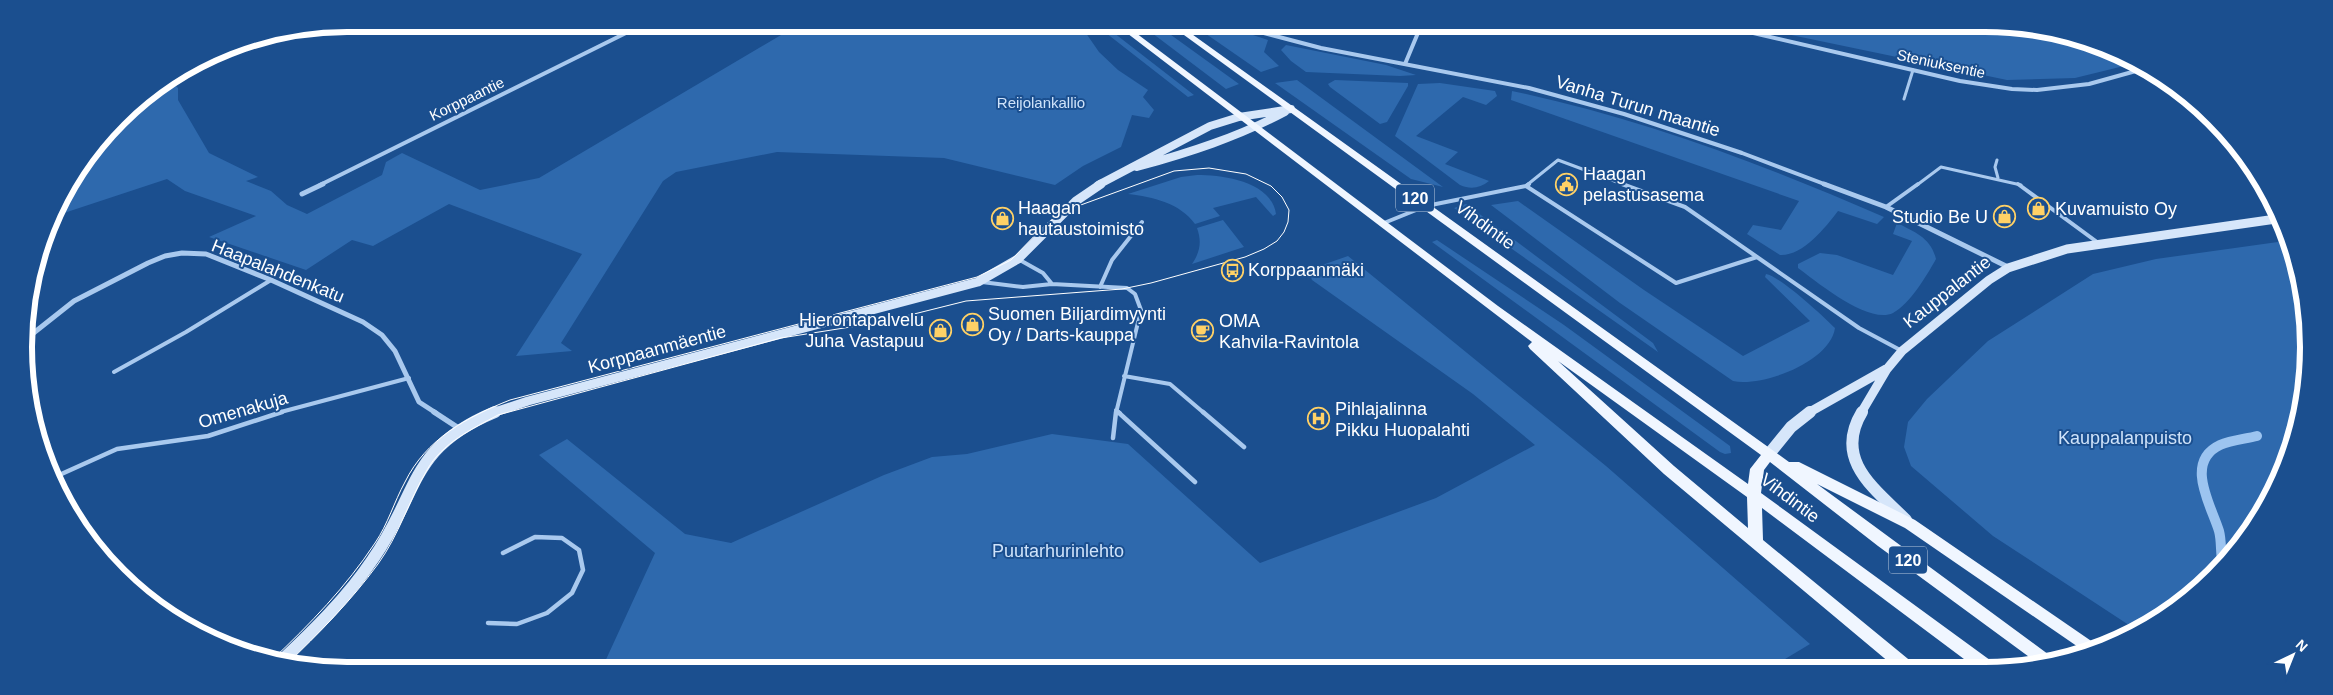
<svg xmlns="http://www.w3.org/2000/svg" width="2333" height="695" font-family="Helvetica,sans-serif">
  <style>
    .green { fill: #2e69ad }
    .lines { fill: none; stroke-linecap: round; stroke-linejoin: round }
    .stream { stroke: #9cc4f0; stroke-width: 10 }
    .lane-far2 { stroke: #a9c9ee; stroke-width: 3 }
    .lane-far1 { stroke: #a9c9ee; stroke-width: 4 }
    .lane { stroke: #a9c9ee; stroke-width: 4.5 }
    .street-far2 { stroke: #a9c9ee; stroke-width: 4 }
    .street-far1 { stroke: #a9c9ee; stroke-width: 5 }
    .street { stroke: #a9c9ee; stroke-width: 5.5 }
    .secondary-far2 { stroke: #d6e6fa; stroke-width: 8 }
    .secondary-far1 { stroke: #d6e6fa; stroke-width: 9 }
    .secondary { stroke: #d6e6fa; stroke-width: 12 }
    .primary { fill: #f0f6ff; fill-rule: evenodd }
    .tram { stroke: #fff; stroke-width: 1 }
    .labels { text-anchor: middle; stroke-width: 4; stroke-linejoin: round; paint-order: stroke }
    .far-street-label { font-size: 15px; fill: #fff; stroke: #1b4f8f }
    .far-park-label { font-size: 15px; fill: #cfe3fa; stroke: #1b4f8f }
    .shield { fill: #1b4f8f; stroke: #bbcadd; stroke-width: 1 }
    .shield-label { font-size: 16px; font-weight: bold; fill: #fff }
    .street-label { font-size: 18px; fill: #fff; stroke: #1b4f8f }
    .poi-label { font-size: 18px; fill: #fff; stroke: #1b4f8f; text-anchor: start }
    .park-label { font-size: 18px; fill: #cfe3fa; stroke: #1b4f8f }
    .rim { fill: none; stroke: #fff; stroke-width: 6 }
  </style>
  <rect width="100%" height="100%" fill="#1b4f8f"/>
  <!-- green -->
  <path class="green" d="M 798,25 L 1081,26 L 1099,52 L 1118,70 L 1148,90 L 1143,97 L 1154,110 L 1149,118 L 1132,115 L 1121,147 L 1083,166 L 1055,185 L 944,158 L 777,152 L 676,172 L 663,181 L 561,343 L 572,351 L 516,356 L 582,254 L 449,204 L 373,246 L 352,240 L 306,270 L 209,237 L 256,216 L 185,191 L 167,179 L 64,213 L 57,205 L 134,104 L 171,81 L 178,88 L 178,100 L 209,153 L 258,177 L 246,181 L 271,191 L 287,205 L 307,214 L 382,175 L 386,162 L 402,153 L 480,190 L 539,178 Z
    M 1097,26 L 1105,26 L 1194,95 L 1188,97 Z
    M 1144,27 L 1160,27 L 1239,84 L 1226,89 Z
    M 1196,27 L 1229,27 L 1268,40 L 1264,52 L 1279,66 L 1261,72 Z
    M 1763,29 L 2048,30 L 2132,64 L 2075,78 L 2007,80 Z
    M 1286,45 L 1386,65 L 1416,75 L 1400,76 L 1306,72 L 1291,61 L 1281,50 Z
    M 1297,80 L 1443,187 L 1411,179 L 1275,83 Z
    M 1335,80 L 1408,83 L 1408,86 L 1387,122 L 1380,124 L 1330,87 L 1328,84 Z
    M 1440,83 L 1495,91 L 1497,96 L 1486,105 L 1463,97 L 1416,136 L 1458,152 L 1445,164 L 1489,181 C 1480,188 1471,190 1460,185 L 1395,136 L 1418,84 Z
    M 1512,91 C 1640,118 1765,165 1884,217 L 1877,224 L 1838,211 C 1825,228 1803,256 1780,255 L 1747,234 L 1753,225 L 1781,230 L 1799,201 L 1511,100 Z
    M 1197,175 C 1223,175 1271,181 1276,214 L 1273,216 L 1256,197 L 1213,208 L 1220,216 L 1195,224 C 1180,203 1153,197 1128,194 L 1181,177 Z
    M 1518,201 L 1644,290 L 1743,356 L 1810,321 L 1765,277 L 1766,274 C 1781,277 1822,315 1835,328 C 1830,362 1763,387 1733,381 L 1620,303 L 1491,205 Z
    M 1466,204 L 1653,343 L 1658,352 L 1454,208 Z
    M 1223,220 L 1244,247 L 1192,264 C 1200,252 1202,242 1197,228 Z
    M 1897,223 C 1915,232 1931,238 1936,259 C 1927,275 1910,304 1893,313 C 1869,325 1817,282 1798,268 L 1798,264 L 1820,253 L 1837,255 L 1893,275 L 1912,241 L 1893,234 Z
    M 1437,240 L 1564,325 L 1730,446 L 1731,453 L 1725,454 L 1720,452 L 1432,242 Z
    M 2285,241 L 2303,284 L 2303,410 L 2266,509 L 2214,577 L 2138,631 L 1993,536 L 1911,466 L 1904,447 L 1908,422 L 1927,399 L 1988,341 L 2093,274 L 2156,259 Z
    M 1348,256 L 1606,466 L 1810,644 L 1770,668 L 603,666 L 655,553 L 539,455 L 567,439 L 685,534 L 731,543 L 884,475 L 932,457 L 967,454 L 1052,434 L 1128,444 L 1260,563 L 1436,498 L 1535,445 L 1473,394 L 1312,280 L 1308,270 Z"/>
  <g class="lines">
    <!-- stream -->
    <path class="stream" d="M 2291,432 L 2295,432
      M 2223,565 C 2220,554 2222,542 2219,531 C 2211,505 2184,462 2220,445 C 2231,440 2245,439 2257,436"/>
    <!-- lane-far2 -->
    <path class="lane-far2" d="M 1442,28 L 1490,32
      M 1904,99 L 1913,70
      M 1997,160 L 1995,167 L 1998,178
      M 1527,185 L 1558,160 L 1625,185
      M 1917,185 L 1941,167 L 2021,185"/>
    <!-- lane-far1 -->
    <path class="lane-far1" d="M 1529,184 L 1526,186 L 1676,283 L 1757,257
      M 1622,184 L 1685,207 L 1757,257
      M 2018,184 L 2097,242
      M 1886,207 L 1918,184
      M 1384,223 L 1426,206 L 1526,186
      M 1757,257 L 1859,328 L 1902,351
      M 1018,259 L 1043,273 L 1052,284
      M 982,282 L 1023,287 L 1052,284 L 1127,288 L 1135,294 L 1141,310 L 1116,413
      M 1100,287 L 1112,260 L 1142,222
      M 114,372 L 186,332 L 271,280
      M 1124,376 L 1170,384 L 1204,413
      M 1116,410 L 1120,413
      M 277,413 L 409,378"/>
    <!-- lane -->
    <path class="lane" d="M 1118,412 L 1195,482
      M 1203,412 L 1244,447
      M 1113,438 L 1116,412
      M 57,476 L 117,449 L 208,436 L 282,412
      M 488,623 L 517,624 L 547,613 L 572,593 L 583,570 L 579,550 L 562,538 L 535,537 L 503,553"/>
    <!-- street-far2 -->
    <path class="street-far2" d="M 1241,27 L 1321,48 L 1529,88 L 1624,114 L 1742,153 L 1827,185
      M 1736,29 L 1960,81 L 2012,89 L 2037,90 L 2089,84 L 2143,69
      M 1405,64 L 1420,28
      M 320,185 L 642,25"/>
    <!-- street-far1 -->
    <path class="street-far1" d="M 1824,184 L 1886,207 L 2008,267
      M 302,194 L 323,184
      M 26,339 L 74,301 L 148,263 L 165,256 L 182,253 L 206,254 L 271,280 L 363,322 L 382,335 L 395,351 L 419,402 L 436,413"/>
    <!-- street -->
    <path class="street" d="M 434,412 L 460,429"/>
    <!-- secondary-far2 -->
    <path class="secondary-far2" d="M 1137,167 C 1188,153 1238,137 1285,112
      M 1098,185 L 1210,126 L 1239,117 L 1291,109"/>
    <!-- secondary-far1 -->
    <path class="secondary-far1" d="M 492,413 L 528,401 L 978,282 L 1018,259 L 1076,201 L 1101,184
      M 1808,413 L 1886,369
      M 1861,413 L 1887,369 L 1902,351 L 1989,280 L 2008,268 L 2067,249 L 2276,219"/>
    <!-- secondary -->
    <path class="secondary" d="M 1862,412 C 1833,460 1875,489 1906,520
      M 1769,454 L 1791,427 L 1810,412
      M 279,663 C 313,631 347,598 373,559 C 420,492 408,448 495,412"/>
    <!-- primary -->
    <path class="primary" d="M 1119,27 L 1128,27 L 1498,306 L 1748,484 L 1750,469 L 1761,455 L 1173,27 L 1182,27 L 1789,462 L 1799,462 L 1915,520 L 2100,647 L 2084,651 L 1905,528 L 1817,484 L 2056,660 L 2040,665 L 1878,546 L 1770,462 L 1764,470 L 1761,493 L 1994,663 L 1996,668 L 1976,668 L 1762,508 L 1763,540 L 1913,663 L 1915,668 L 1896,668 L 1664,474 L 1530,349 L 1528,346 L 1532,342 ZM 1558,361 L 1747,497 L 1748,528 L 1674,466 Z"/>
    <!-- tram -->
    <path class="tram" d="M 272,660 C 310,624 346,587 375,543 C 388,524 394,502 405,482 C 426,439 467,417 510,400 L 977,277 L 1011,260 L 1045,225 L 1067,210 L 1174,171 L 1209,168 L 1246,174 L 1271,186 L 1282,197 L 1289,210 L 1288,222 L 1284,232 L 1277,241 L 1264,249 L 1245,257 L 1151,283 L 1122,289 L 966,301 L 882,322 L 781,338 L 498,415 C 472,429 442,443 427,470 C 409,500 399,535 378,564 C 351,601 319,633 286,665"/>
  </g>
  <!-- icons -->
  <defs>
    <symbol id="civic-ring" viewBox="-11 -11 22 22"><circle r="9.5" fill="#1b4f8f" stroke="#ffd166" stroke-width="1.5"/><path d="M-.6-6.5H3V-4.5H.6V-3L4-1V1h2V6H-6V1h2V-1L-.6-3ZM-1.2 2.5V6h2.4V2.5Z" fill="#ffd166"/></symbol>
    <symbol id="shop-ring" viewBox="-11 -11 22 22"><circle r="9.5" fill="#1b4f8f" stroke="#ffd166" stroke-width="1.5"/><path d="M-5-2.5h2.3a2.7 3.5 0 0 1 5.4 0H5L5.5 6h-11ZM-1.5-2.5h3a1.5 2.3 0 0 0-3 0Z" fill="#ffd166"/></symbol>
    <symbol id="bus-ring" viewBox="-11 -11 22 22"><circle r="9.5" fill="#1b4f8f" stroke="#ffd166" stroke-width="1.5"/><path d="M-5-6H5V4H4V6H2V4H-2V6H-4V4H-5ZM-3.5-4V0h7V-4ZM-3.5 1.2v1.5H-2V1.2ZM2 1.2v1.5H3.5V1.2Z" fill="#ffd166"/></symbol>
    <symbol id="cafe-ring" viewBox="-11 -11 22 22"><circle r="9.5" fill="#1b4f8f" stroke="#ffd166" stroke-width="1.5"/><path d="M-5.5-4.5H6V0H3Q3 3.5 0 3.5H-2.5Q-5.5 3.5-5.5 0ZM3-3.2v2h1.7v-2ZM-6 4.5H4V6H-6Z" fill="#ffd166"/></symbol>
    <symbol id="hospital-ring" viewBox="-11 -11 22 22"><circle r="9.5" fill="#1b4f8f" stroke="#ffd166" stroke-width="1.5"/><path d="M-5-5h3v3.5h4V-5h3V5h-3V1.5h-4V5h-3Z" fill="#ffd166"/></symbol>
  </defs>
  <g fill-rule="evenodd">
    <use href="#civic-ring" x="1554" y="172" width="25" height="25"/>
    <use href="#shop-ring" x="2026" y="196" width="25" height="25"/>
    <use href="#shop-ring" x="1992" y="204" width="25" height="25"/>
    <use href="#shop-ring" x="990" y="206" width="25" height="25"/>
    <use href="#bus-ring" x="1220" y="258" width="25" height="25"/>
    <use href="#shop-ring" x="960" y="312" width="25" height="25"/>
    <use href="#shop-ring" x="928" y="318" width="25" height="25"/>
    <use href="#cafe-ring" x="1190" y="318" width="25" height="25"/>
    <use href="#hospital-ring" x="1306" y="406" width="25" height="25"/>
  </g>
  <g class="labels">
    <!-- far-street labels -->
    <g class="far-street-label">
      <text transform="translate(1941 64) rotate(12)" y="5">Steniuksentie</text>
      <text transform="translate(467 99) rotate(-26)" y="5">Korppaantie</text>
    </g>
    <!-- far-park labels -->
    <g class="far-park-label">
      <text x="1041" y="108">Reijolankallio</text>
    </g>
    <!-- shield labels -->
    <g class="shield">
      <rect x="1396" y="184.5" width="38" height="27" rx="4"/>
      <rect x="1889" y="546.5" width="38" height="27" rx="4"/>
    </g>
    <g class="shield-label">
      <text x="1415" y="204">120</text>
      <text x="1908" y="566">120</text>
    </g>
    <!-- street labels -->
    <g class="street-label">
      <text transform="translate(1638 106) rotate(17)" y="6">Vanha Turun maantie</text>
      <text transform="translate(1485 225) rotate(36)" y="6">Vihdintie</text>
      <text transform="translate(278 271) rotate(22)" y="6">Haapalahdenkatu</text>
      <text transform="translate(1947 292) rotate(-38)" y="6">Kauppalantie</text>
      <text transform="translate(657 349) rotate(-15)" y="6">Korppaanmäentie</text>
      <text transform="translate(243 410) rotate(-16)" y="6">Omenakuja</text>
      <text transform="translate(1790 498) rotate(37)" y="6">Vihdintie</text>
    </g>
    <!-- poi labels -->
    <g class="poi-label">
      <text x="1583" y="180">Haagan<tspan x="1583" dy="21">pelastusasema</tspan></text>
      <text x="1018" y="214">Haagan<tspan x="1018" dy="21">hautaustoimisto</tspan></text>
      <text x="2055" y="215">Kuvamuisto Oy</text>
      <text x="1988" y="223" text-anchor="end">Studio Be U</text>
      <text x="1248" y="276">Korppaanmäki</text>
      <text x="988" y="320">Suomen Biljardimyynti<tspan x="988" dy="21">Oy / Darts-kauppa</tspan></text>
      <text x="924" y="326" text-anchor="end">Hierontapalvelu<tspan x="924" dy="21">Juha Vastapuu</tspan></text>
      <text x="1219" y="327">OMA<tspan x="1219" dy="21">Kahvila-Ravintola</tspan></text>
      <text x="1335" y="415">Pihlajalinna<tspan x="1335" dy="21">Pikku Huopalahti</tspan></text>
    </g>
    <!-- park labels -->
    <g class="park-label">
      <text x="2125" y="444">Kauppalanpuisto</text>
      <text x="1058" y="557">Puutarhurinlehto</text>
    </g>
  </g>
  <!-- crop -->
  <path d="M0 0H2333V695H0ZM347 32H1985A315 315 0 0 1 2300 347V347A315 315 0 0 1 1985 662H347A315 315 0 0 1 32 347V347A315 315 0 0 1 347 32Z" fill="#1b4f8f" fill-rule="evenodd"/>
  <path class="rim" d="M347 32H1985A315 315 0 0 1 2300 347V347A315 315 0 0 1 1985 662H347A315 315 0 0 1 32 347V347A315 315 0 0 1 347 32Z"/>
  <!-- north arrow -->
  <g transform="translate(2293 655) rotate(43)" stroke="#1b4f8f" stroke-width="4" paint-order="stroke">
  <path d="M0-4L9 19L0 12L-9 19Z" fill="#ffffff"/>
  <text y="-8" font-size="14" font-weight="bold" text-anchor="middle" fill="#ffffff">N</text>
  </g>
</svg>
